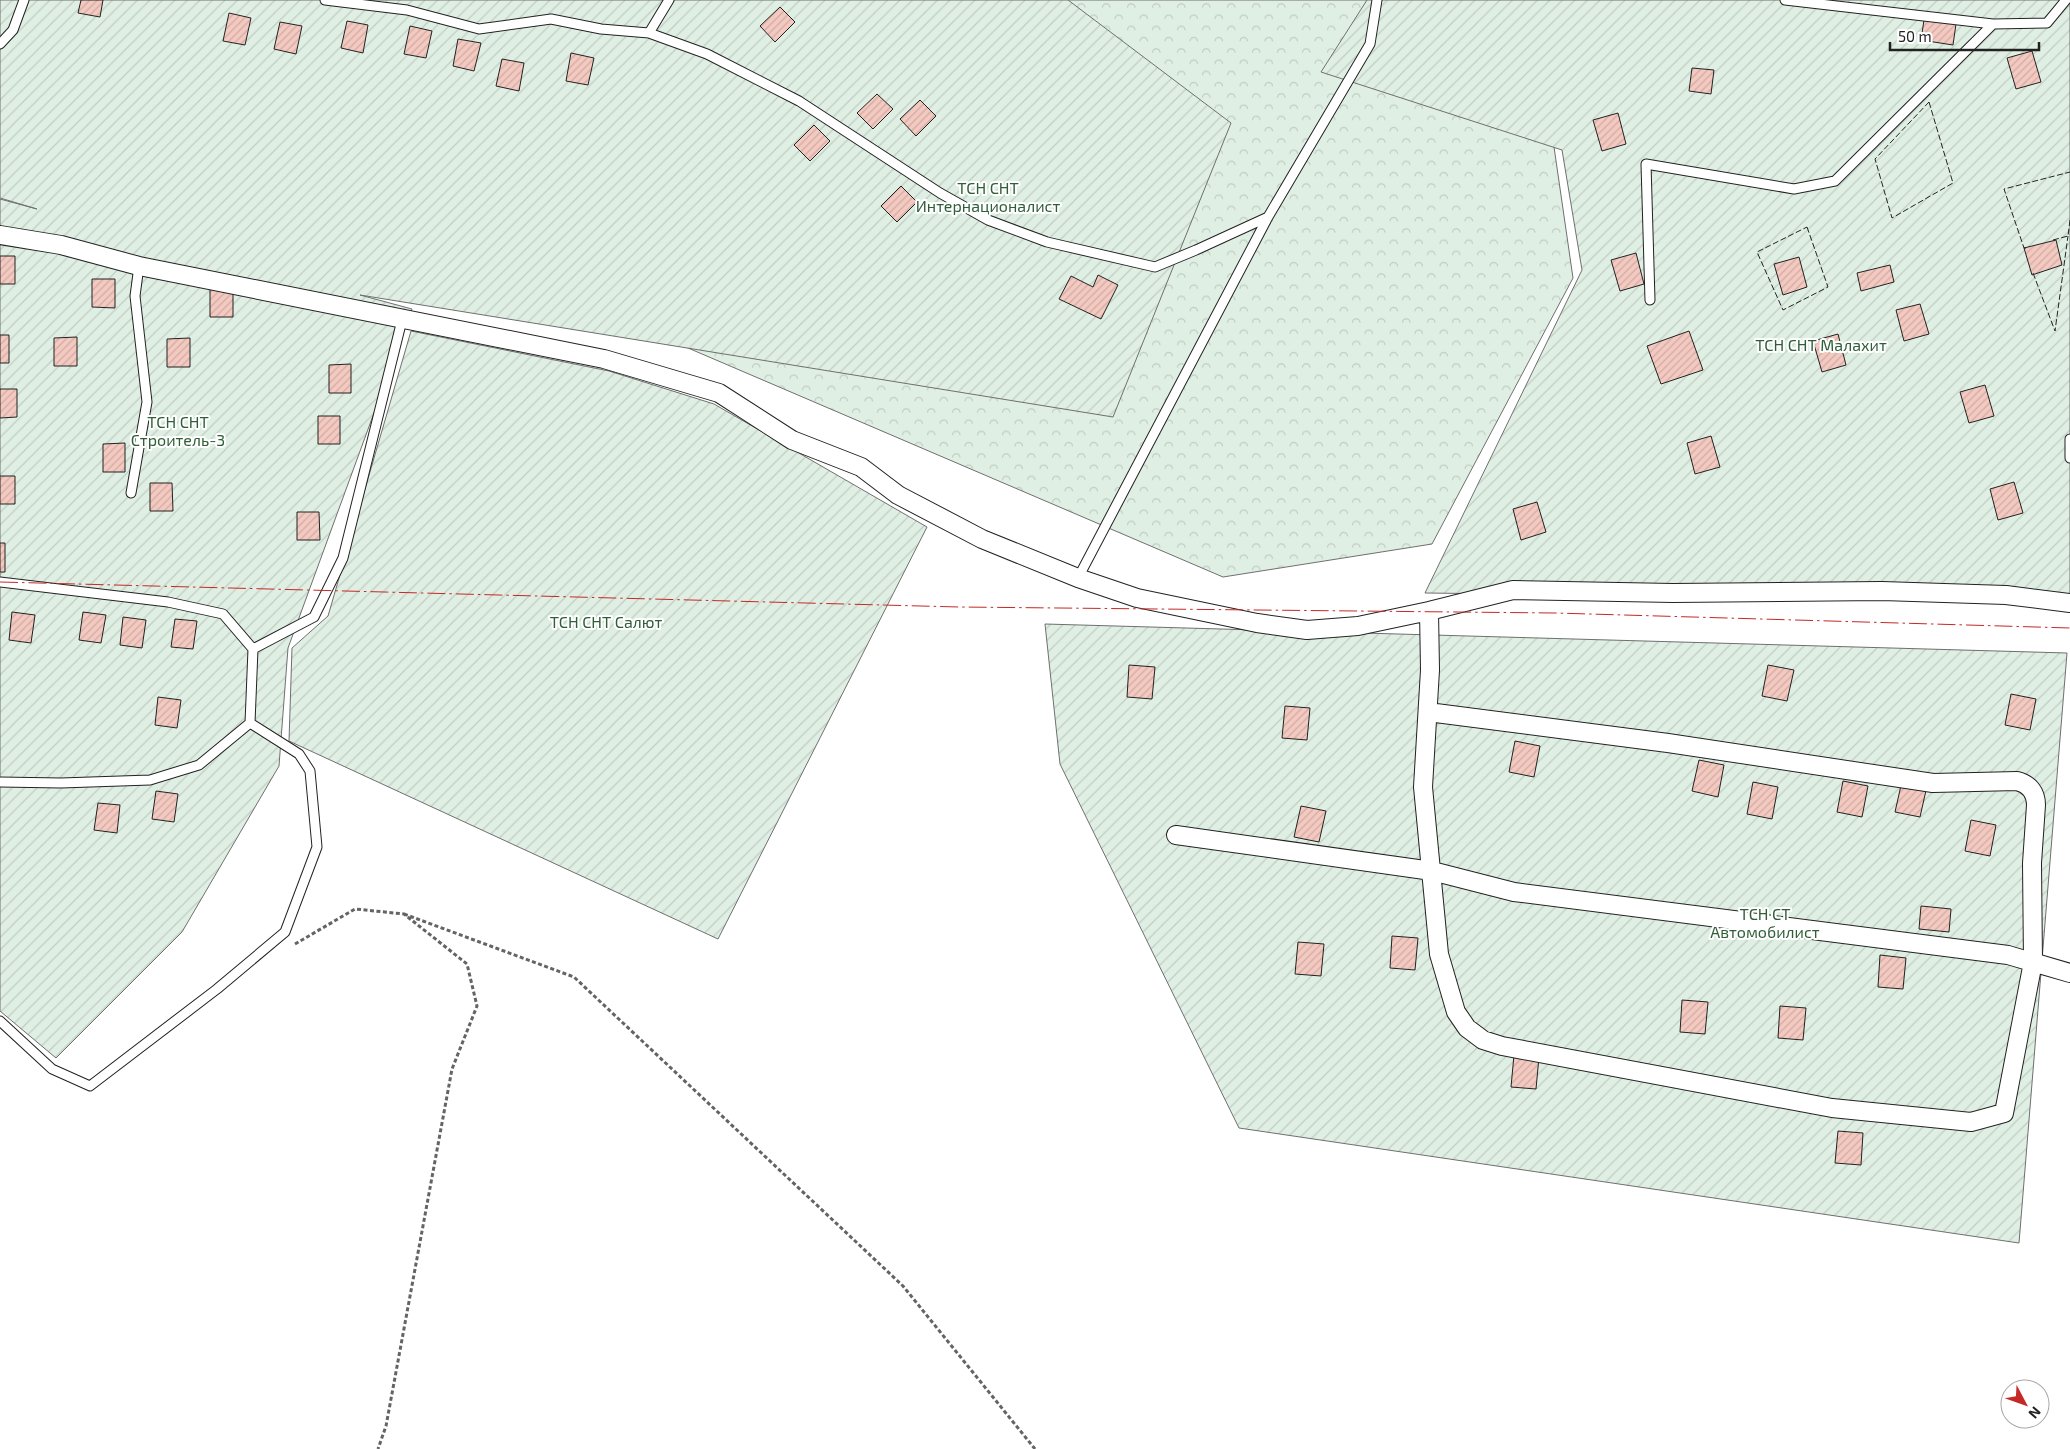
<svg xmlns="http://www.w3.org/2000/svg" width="2070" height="1449" font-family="'Exo 2',sans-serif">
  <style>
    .forest { fill: url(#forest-crowns); stroke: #6f6f6f }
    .garden { fill: url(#garden-furrows); stroke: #6f6f6f }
    .building { fill: url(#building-hatch); stroke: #222 }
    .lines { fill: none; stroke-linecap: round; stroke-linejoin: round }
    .service-casing { stroke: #222; stroke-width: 11 }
    .minor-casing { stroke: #222; stroke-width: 20 }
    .path { stroke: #646464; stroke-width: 3; stroke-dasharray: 4 2.5; stroke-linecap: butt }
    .service { stroke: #fff; stroke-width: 9 }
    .minor { stroke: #fff; stroke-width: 18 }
    .fence { stroke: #222; stroke-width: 1; stroke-dasharray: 6 2.5; stroke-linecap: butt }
    .power { stroke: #c62828; stroke-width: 1; stroke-dasharray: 18 4 2.5 4; stroke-linecap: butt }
    .labels { text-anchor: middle; stroke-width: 4; stroke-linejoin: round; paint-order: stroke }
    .park-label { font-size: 16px; fill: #2f5e38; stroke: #fff }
  </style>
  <defs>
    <pattern id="forest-crowns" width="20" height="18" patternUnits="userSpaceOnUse" patternTransform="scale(1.25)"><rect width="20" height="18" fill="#e0efe3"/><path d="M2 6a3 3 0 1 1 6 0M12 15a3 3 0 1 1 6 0" fill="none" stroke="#c0cdc2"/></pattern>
    <pattern id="garden-furrows" width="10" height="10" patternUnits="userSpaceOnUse" patternTransform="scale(1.25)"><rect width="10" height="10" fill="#e0efe3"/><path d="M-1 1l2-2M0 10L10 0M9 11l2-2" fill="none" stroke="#c0cdc2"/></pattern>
    <pattern id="building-hatch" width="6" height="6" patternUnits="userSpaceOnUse" patternTransform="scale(1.25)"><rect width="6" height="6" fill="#f3c9c0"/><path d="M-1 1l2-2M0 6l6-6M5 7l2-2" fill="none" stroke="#d0aca5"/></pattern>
  </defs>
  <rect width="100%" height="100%" fill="#fff"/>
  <!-- forest -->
  <path class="forest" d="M 1056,0 L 1423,0 L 1554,147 L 1573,278 L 1432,544 L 1223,577 L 660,336 L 0,28 Z"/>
  <!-- garden -->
  <path class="garden" d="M 0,0 L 1068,0 L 1231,123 L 1113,417 L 360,295 L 412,309 L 288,648 L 279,766 L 182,932 L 56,1058 L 0,1011 L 0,199 L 37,209 L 0,198 Z
    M 1367,0 L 2070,0 L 2070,601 L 1425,593 L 1582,270 L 1562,150 L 1321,72 Z
    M 411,331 L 609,371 L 714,404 L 927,527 L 718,939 L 289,741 L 292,648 L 328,616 Z
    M 1045,624 L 2067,653 L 2019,1243 L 1239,1128 L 1060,764 Z"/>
  <!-- building -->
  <path class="building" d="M 81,0 L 103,0 L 100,17 L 78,13 Z
    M 780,7 L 795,22 L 775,42 L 760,26 Z
    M 229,13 L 251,18 L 245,45 L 223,41 Z
    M 1924,20 L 1956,24 L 1953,45 L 1921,40 Z
    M 347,21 L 368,25 L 363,53 L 341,48 Z
    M 280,22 L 302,26 L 296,54 L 274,49 Z
    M 410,26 L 432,31 L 426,58 L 404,54 Z
    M 458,39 L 481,43 L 474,71 L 453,66 Z
    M 2032,51 L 2041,82 L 2016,89 L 2007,58 Z
    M 571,53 L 594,58 L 588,85 L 566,81 Z
    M 502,59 L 524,63 L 519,91 L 496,86 Z
    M 1692,68 L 1714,70 L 1711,94 L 1689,91 Z
    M 877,94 L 893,109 L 873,129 L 857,113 Z
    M 920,100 L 936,116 L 916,136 L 900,119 Z
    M 1618,113 L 1626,144 L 1602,151 L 1593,120 Z
    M 814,125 L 830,141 L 810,161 L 794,145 Z
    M 901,186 L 917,202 L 897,222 L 881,206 Z
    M 2056,240 L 2062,265 L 2032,275 L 2024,248 Z
    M 1636,253 L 1644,284 L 1620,291 L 1611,260 Z
    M 0,256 L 15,256 L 15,284 L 0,284 Z
    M 1799,257 L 1807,287 L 1783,295 L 1774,264 Z
    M 1890,265 L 1894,282 L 1861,291 L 1857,273 Z
    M 1098,275 L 1118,285 L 1101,319 L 1059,299 L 1071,276 L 1093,287 Z
    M 92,279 L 115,279 L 115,308 L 92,307 Z
    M 210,289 L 233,289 L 233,317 L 210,317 Z
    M 1920,304 L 1929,334 L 1904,341 L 1896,310 Z
    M 1689,331 L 1703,370 L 1661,384 L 1647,346 Z
    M 1838,334 L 1846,365 L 1822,372 L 1813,341 Z
    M 0,335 L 9,335 L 9,363 L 0,363 Z
    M 77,337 L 77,366 L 54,366 L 54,338 Z
    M 190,338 L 190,367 L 167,367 L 167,339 Z
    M 351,364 L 351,393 L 329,393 L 329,365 Z
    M 1985,385 L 1994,416 L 1969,423 L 1960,392 Z
    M 0,389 L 17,389 L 17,417 L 0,418 Z
    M 318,416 L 340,416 L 340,444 L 318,444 Z
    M 1711,436 L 1720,467 L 1695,474 L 1687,443 Z
    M 125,443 L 125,472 L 103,472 L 103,444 Z
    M 0,476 L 15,476 L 15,504 L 0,504 Z
    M 2014,482 L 2023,513 L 1998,520 L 1990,489 Z
    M 150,483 L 172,483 L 173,511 L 150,511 Z
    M 1537,502 L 1546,532 L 1521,540 L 1513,509 Z
    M 297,512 L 319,512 L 320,540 L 297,540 Z
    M 0,543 L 5,543 L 5,572 L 0,572 Z
    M 12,612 L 35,615 L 31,643 L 9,640 Z
    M 83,612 L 106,615 L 101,643 L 79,640 Z
    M 123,617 L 146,620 L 142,648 L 120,645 Z
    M 175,619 L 197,621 L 193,649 L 171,647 Z
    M 1129,665 L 1155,667 L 1152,699 L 1127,697 Z
    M 1768,665 L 1794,670 L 1787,701 L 1762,696 Z
    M 2011,694 L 2036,699 L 2030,730 L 2005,725 Z
    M 158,697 L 181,700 L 177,728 L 155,725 Z
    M 1285,706 L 1310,708 L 1307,740 L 1282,738 Z
    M 1515,741 L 1540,746 L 1534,777 L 1509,772 Z
    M 1699,760 L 1724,765 L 1718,797 L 1692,791 Z
    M 1843,781 L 1868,786 L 1862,817 L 1837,812 Z
    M 1902,781 L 1927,786 L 1920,817 L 1895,812 Z
    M 1753,782 L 1778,787 L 1772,819 L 1747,814 Z
    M 156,791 L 178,794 L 174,822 L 152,819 Z
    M 98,803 L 120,805 L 117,833 L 94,830 Z
    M 1301,806 L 1326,811 L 1319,842 L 1294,837 Z
    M 1971,820 L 1996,825 L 1990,856 L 1965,851 Z
    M 1921,906 L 1951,909 L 1949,932 L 1919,929 Z
    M 1392,936 L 1418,938 L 1415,970 L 1390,968 Z
    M 1298,942 L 1324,944 L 1321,976 L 1295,974 Z
    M 1880,955 L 1906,958 L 1903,989 L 1878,987 Z
    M 1682,1000 L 1708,1002 L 1705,1034 L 1680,1032 Z
    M 1780,1006 L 1806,1008 L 1803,1040 L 1778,1038 Z
    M 1514,1055 L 1539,1057 L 1536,1089 L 1511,1087 Z
    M 1838,1131 L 1863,1133 L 1861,1165 L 1835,1163 Z"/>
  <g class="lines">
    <defs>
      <path id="service" d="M 325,0 L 407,10 L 479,29 L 551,19 L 601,29 L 649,33 L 707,54 L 799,101 L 940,193 L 988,220 L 1047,242 L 1155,267 L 1196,250 L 1268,217
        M 1785,0 L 1993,24 L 2047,23 L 2066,0
        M 649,33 L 669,0
        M 0,44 L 13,30 L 24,0
        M 1650,300 L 1646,164 L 1794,189 L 1835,181 L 1993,24
        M 2070,439 L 2070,458
        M 131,493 L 147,402 L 135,296 L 139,266
        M 1078,578 L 1268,217 L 1370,44 L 1377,0
        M 0,582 L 168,602 L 223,614 L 253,649 L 250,723 L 199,765 L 150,780 L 61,783 L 0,782
        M 253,649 L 314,617 L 343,558 L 402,320
        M 0,1021 L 52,1069 L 90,1086 L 217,989 L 285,932 L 317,847 L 310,771 L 299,754 L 250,723"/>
      <path id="minor" d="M 0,235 L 61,245 L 139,266 L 604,359 L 719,393 L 792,440 L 861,467 L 898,495 L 982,539 L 1078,578 L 1137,598 L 1257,623 L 1307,630 L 1358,626 L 1429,611 L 1513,590 L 1673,593 L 1882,591 L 2006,595 L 2070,603
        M 1428,712 L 1668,743 L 1933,783 L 2017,781 C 2029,784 2036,792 2036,805 L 2032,863 L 2033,962 L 2004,1113 L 1971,1122 L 1832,1108 L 1502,1046 L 1483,1040 L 1467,1028 L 1456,1012 L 1439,954 L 1423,787 L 1430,670 L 1429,611
        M 1176,835 L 1432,871 L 1514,892 L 2008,955 L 2070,973"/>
    </defs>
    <!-- service casing -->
    <use href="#service" class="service-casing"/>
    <!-- minor casing -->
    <use href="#minor" class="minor-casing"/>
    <!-- path -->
    <path class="path" d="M 404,914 L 574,977 L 903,1286 L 1035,1449
      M 295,944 L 355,909 L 404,914 L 467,964 L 477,1006 L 452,1069 L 386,1426 L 378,1449"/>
    <!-- service -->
    <use href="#service" class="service"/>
    <!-- minor -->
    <use href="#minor" class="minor"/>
    <!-- fence -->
    <path class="fence" d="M 1929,102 L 1953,183 L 1892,218 L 1875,159 Z
      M 1807,227 L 1828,287 L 1783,310 L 1757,252 Z
      M 2053,240 L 2068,236 L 2070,220
      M 2026,248 L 2024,248 L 2004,189 L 2070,172
      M 2033,273 L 2055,331 L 2068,236"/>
    <!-- power -->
    <path class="power" d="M 0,582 L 959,607 L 1555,613 L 2070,628"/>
  </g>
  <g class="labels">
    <!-- park labels -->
    <g class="park-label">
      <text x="988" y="194">ТСН СНТ<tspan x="988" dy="18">Интернационалист</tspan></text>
      <text x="1821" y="351">ТСН СНТ Малахит</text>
      <text x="178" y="428">ТСН СНТ<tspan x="178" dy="18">Строитель-3</tspan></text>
      <text x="606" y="628">ТСН СНТ Салют</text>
      <text x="1765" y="920">ТСН СТ<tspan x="1765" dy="18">Автомобилист</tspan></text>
    </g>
  </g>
  <!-- north arrow -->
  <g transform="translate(2025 1404) rotate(131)"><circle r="24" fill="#ffffff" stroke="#a7a7a7"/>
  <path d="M0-4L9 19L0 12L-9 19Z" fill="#c62828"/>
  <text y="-8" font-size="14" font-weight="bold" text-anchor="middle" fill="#222222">N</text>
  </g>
  <!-- scale -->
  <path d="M1890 42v8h149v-8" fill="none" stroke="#222222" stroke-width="2.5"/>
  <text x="1898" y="42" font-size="15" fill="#222222" stroke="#ffffff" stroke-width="4" paint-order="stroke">50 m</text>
</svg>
